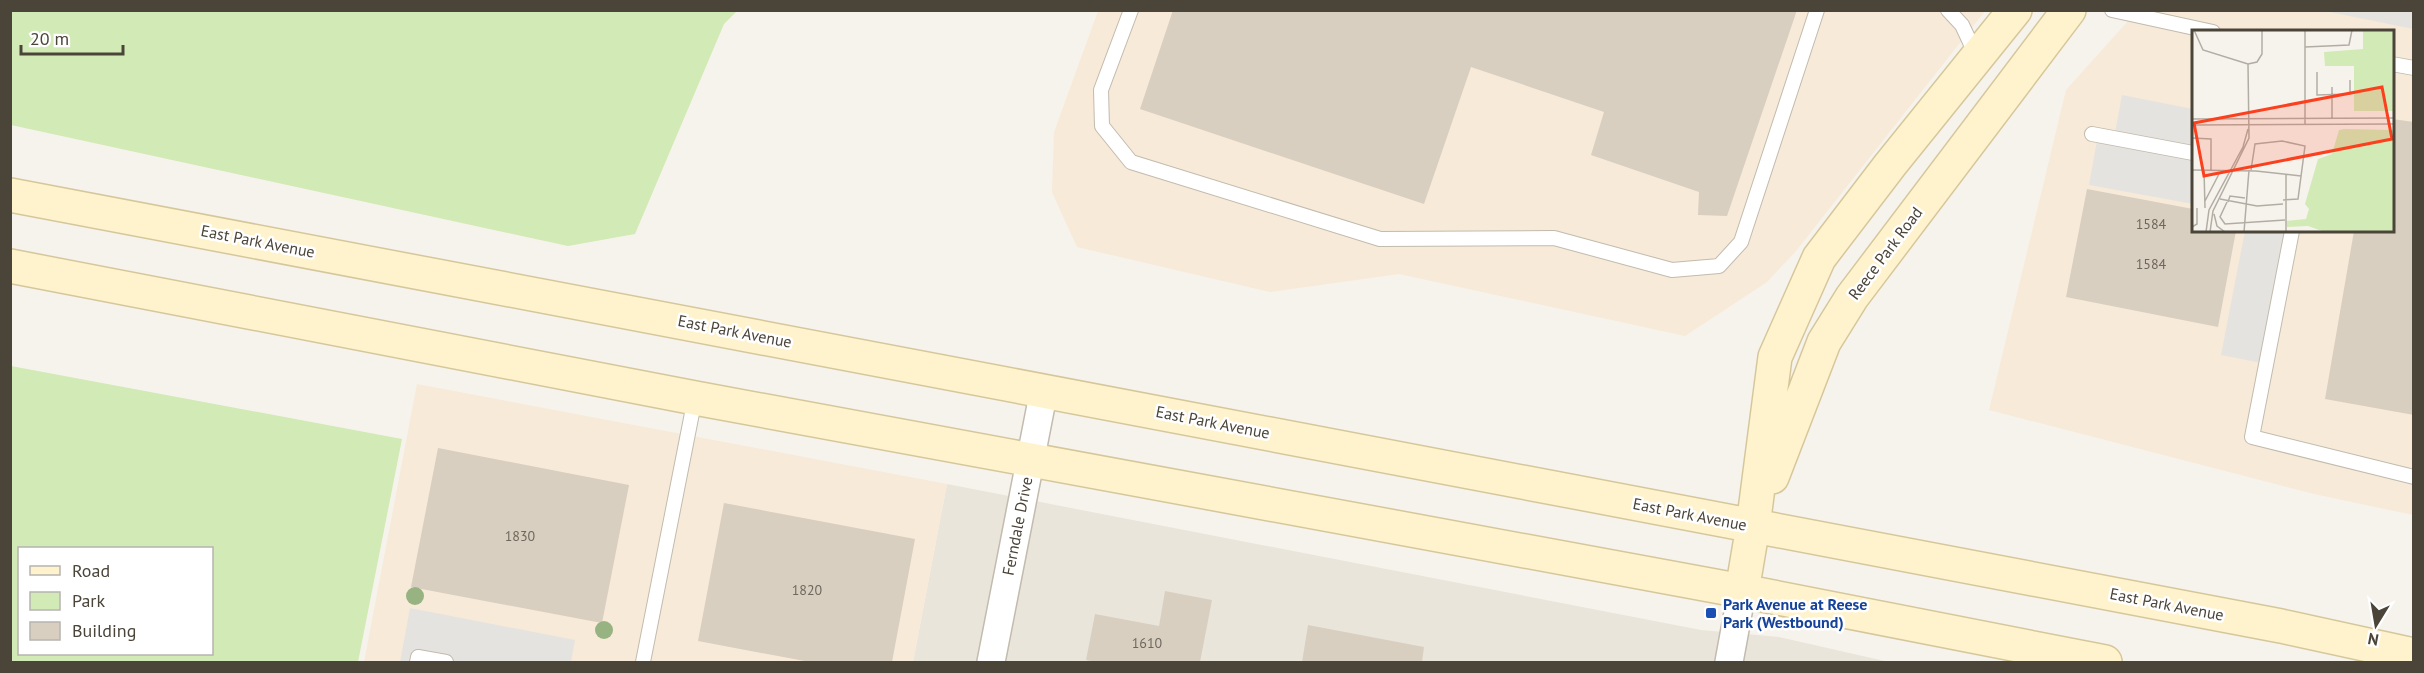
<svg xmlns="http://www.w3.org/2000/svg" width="2424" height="673" font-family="'PT Sans',sans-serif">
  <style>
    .residential { fill: #eae5da }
    .commercial { fill: #f7ead8; fill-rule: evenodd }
    .green { fill: #d2eab5; fill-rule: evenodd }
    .parking { fill: #e5e3e0 }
    .building { fill: #d8cfc1 }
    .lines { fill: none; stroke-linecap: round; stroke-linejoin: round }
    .lane-casing { stroke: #c2bbae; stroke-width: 16 }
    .street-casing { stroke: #c2bbae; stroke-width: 30 }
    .secondary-casing { stroke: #d6c79b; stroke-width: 36 }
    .lane { stroke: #fff; stroke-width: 14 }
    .street { stroke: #fff; stroke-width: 27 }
    .secondary { stroke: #fff3cd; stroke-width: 33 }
    .tree { fill: #97b381 }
    .transit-dot { fill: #1a4fb4; stroke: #fff; stroke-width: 2 }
    .labels { text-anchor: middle; stroke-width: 5; stroke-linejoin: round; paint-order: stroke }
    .number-label { font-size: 14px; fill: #6e675b }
    .street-label { font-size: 16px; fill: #4b4439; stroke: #fff }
    .transit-label { font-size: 16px; font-weight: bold; fill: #164399; stroke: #fff; text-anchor: start }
    .inset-road { fill: none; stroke: #b2ada4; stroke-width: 1.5 }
    .view { fill: #fc3f1d; fill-opacity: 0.15; stroke: #fc3f1d; stroke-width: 3 }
    .inset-edge { fill: none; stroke: #4b4439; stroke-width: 3 }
  </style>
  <rect width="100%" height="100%" fill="#f6f3ec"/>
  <!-- residential -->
  <path class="residential" d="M 947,484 L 1701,630 L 1779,637 L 1889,662 L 913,662 Z"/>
  <!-- commercial -->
  <path class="commercial" d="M 1098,11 L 1985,11 L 1796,251 L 1767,282 L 1685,336 L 1399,274 L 1270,292 L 1077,247 L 1052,192 L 1054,132 Z
    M 2137,11 L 2413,11 L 2413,515 L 2314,494 L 1989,410 L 2066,90 ZM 2193,32 L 2392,32 L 2392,231 L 2193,231 Z
    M 417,384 L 947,484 L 913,662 L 364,662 Z"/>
  <!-- green -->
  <path class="green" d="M 11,10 L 737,10 L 737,11 L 724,24 L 635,234 L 568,246 L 11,125 Z
    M 11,366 L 402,439 L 358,662 L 11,662 ZM 20,548 L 212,548 L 212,654 L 20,654 Z"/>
  <!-- parking -->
  <path class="parking" d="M 2325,11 L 2413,11 L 2413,29 Z
    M 2122,95 L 2193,109 L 2193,204 L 2089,185 L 2098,135 L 2114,138 Z
    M 2245,231 L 2292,231 L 2266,364 L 2221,355 Z
    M 410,608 L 575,640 L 571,662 L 400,662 Z"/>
  <!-- building -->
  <path class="building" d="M 1173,10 L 1797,10 L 1727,216 L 1698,215 L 1699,192 L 1591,155 L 1604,112 L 1471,67 L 1424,204 L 1140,109 Z
    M 2392,119 L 2414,122 L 2414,415 L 2325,399 L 2354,231 L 2392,231 Z
    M 2087,189 L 2193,209 L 2193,231 L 2236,231 L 2218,327 L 2066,297 Z
    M 438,448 L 629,485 L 602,623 L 411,587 Z
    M 724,503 L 915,539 L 892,662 L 810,662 L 698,641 Z
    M 1165,591 L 1212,600 L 1200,662 L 1097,662 L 1086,660 L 1095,614 L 1159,626 Z
    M 1308,625 L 1424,647 L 1422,662 L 1302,662 Z"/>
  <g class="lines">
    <defs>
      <path id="lane" d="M 1131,10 L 1101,90 L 1102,126 L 1131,162 L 1380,239 L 1554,238 L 1672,270 L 1719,266 L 1741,242 L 1817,10
        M 1948,10 L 1962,25 L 1977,57
        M 2112,10 L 2213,32
        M 2392,64 L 2414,68
        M 2092,134 L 2193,153
        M 2292,231 L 2252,437 L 2414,477
        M 417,662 L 418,657 L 446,662
        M 643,662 L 695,398"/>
      <path id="street" d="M 991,662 L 1044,390
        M 1729,662 L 1742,591"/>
      <path id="secondary" d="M 10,195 L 2281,626 L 2414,655
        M 10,266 L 695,398 L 1742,591 L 2105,662
        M 1772,477 L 1824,342 L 1852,297 L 2069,10
        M 1742,591 L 1753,526 L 1775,357 L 1819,258 L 1890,165 L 2015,10"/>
    </defs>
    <!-- lane casing -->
    <use href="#lane" class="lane-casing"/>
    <!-- street casing -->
    <use href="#street" class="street-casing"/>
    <!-- secondary casing -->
    <use href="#secondary" class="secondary-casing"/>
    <!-- lane -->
    <use href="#lane" class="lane"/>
    <!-- street -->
    <use href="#street" class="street"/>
    <!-- secondary -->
    <use href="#secondary" class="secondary"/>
  </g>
  <!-- trees -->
  <g class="tree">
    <circle cx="415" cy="596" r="9"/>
    <circle cx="604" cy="630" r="9"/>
  </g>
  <!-- markers -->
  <rect class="transit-dot" x="1705" y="607" width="12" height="12" rx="3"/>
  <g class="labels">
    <!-- number labels -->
    <g class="number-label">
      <text x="2151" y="229">1584</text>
      <text x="2151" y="269">1584</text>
      <text x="520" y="541">1830</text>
      <text x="807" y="595">1820</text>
      <text x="1147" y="648">1610</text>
    </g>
    <!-- street labels -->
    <g class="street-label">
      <text transform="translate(258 241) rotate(11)" y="6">East Park Avenue</text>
      <text transform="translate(1885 253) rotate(-53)" y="6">Reece Park Road</text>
      <text transform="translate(735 331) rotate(11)" y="6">East Park Avenue</text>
      <text transform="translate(1213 422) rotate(11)" y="6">East Park Avenue</text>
      <text transform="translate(1690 514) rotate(11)" y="6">East Park Avenue</text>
      <text transform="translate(1017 526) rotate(-79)" y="6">Ferndale Drive</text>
      <text transform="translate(2167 604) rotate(11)" y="6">East Park Avenue</text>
    </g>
    <!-- transit labels -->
    <g class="transit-label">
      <text x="1723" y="610">Park Avenue at Reese<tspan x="1723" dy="18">Park (Westbound)</tspan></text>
    </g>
  </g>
  <!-- overview -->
  <g transform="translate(2192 30)">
    <rect width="202" height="202" fill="#f6f3ec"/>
    <path d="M 171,0 L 202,0 L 202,81 L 162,81 L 162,36 L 133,36 L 132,22 L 171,19 ZM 152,99 L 202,100 L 202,202 L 133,202 L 116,196 L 95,197 L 94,191 L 114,189 L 117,179 L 113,174 L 126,129 L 140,124 L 147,100 Z" fill="#d2eab5"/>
    <path class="inset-road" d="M 2,0 L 11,20 L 56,34M 113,0 L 113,95M 113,17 L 157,15 L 160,0M 56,34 L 65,32 L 70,24 L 70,0M 125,42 L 125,65 L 158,64 L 158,50M 140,57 L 140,88M 0,89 L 203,88M 0,95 L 203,94M 0,108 L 19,109 L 19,140M 0,140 L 64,141 L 109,146M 12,140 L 13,178M 59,140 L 63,114 L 90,111 L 113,116 L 106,169 L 91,170M 28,169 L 65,176 L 91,174M 13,171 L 27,144M 35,172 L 28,187 L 33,194 L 93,190M 36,172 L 38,166 L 53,168M 22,184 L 25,196 L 33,202M 0,197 L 5,194 L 5,178M 14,202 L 17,180 L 51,117 L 56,99M 18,202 L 21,181 L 57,108 L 56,34M 52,202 L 57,140M 76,202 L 119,202M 94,202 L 94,144"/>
    <path class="view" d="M 190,57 L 200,109 L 12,146 L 2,93 Z"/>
    <rect width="202" height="202" class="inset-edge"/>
  </g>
  <!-- border -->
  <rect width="2424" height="673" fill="none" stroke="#4b4439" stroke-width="24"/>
  <!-- legend -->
  <rect x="18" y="547" width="195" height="108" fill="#ffffff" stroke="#b7b4b0" stroke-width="1.5"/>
  <rect x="30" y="566" width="30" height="9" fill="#fff3cd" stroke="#b7b4b0" stroke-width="1.5"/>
  <text x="72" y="577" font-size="18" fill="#4b4439">Road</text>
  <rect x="30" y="592" width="30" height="18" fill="#d2eab5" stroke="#b7b4b0" stroke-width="1.5"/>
  <text x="72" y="607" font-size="18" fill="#4b4439">Park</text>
  <rect x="30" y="622" width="30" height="18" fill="#d8cfc1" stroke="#b7b4b0" stroke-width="1.5"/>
  <text x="72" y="637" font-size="18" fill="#4b4439">Building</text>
  <!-- north arrow -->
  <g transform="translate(2376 625) rotate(191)" stroke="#ffffff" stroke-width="4.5" paint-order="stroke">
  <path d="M0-4.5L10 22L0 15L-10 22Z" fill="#4b4439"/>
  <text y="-9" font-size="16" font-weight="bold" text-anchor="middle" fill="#4b4439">N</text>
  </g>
  <!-- scale -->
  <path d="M21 45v9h102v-9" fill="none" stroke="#4b4439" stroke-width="3"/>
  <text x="30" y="45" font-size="18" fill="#4b4439" stroke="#ffffff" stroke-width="4.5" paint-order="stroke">20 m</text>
</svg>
